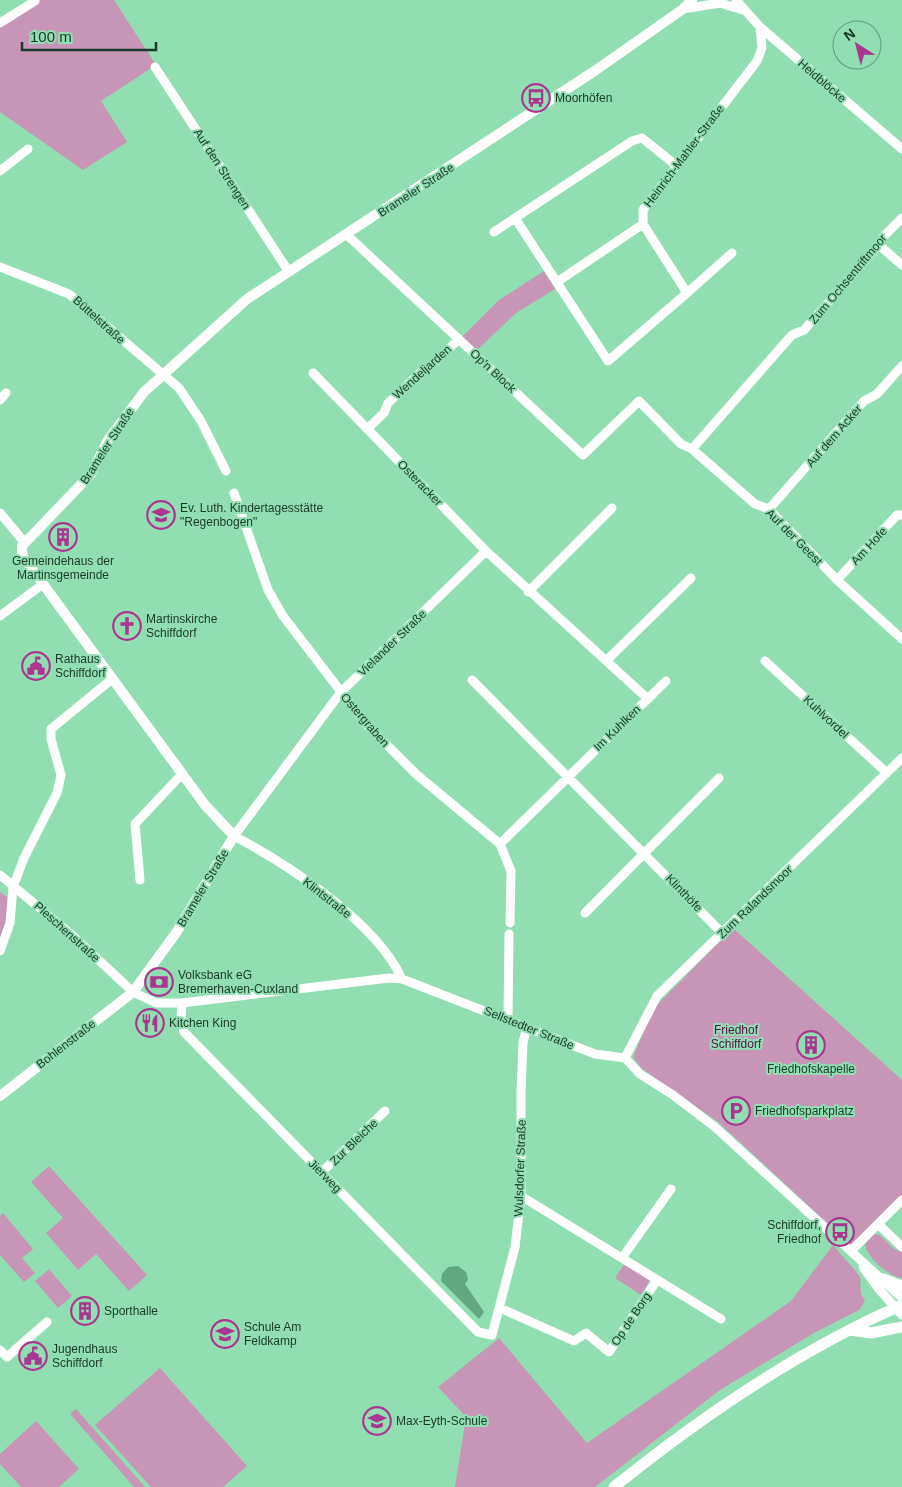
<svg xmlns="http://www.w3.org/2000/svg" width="902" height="1487" font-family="Arial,sans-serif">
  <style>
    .green { fill: #c796b7 }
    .water { fill: #61a781 }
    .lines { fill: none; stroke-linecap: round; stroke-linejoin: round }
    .minor { stroke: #fff; stroke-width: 9 }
    .tertiary { stroke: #fff; stroke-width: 10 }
    .secondary { stroke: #fff; stroke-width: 11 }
    .labels { text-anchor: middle; stroke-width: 4; stroke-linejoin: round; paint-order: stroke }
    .street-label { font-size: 12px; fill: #1a3a29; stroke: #91deb3 }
    .poi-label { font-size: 12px; fill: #1a3a29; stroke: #91deb3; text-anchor: start }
    .park-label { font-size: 12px; fill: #581048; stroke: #91deb3 }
  </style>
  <rect width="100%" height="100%" fill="#91deb3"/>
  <!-- green -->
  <path class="green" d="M 31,0 L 114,0 L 156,65 L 101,101 L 127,142 L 83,170 L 0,112 L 0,20 Z
    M 544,271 L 555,289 L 516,313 L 477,350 L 462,337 L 499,300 Z
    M 0,892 L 9,898 L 6,922 L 0,939 Z
    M 733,928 L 902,1080 L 902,1196 L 853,1247 L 718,1122 L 641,1068 L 633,1057 L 654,1008 Z
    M 49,1166 L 147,1275 L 129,1291 L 96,1254 L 78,1270 L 46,1233 L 63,1218 L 31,1182 Z
    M 3,1213 L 33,1249 L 22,1258 L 35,1273 L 24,1282 L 0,1255 L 0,1216 Z
    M 874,1234 L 880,1235 L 894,1249 L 902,1252 L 902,1278 C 889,1277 866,1257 865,1244 Z
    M 833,1245 L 860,1276 L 861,1294 L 865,1301 L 859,1310 L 814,1333 L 720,1390 L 595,1487 L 455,1487 L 466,1417 L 438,1387 L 499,1338 L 587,1443 L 791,1301 Z
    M 625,1263 L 650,1280 L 641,1295 L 615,1278 Z
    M 49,1269 L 72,1296 L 58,1308 L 35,1281 Z
    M 160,1368 L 247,1466 L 223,1487 L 151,1487 L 95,1425 Z
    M 76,1409 L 145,1487 L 134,1487 L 70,1414 Z
    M 36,1421 L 79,1469 L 59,1487 L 21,1487 L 0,1464 L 0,1454 Z"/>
  <!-- water -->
  <path class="water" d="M 458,1266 L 466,1272 L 468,1279 L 465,1284 L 484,1312 L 479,1319 L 441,1281 L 442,1274 L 448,1267 Z"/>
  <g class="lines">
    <!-- minor -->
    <path class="minor" d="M 736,0 L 760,27 L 902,149
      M 683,9 L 720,3 L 743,10
      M 0,23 L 35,1
      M 155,67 L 289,272
      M 0,171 L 28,149
      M 643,224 L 687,293 L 608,361 L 515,218 L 632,141 L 642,138 L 677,166
      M 494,232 L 515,218
      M 347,235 L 583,455 L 639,401 L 681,444 L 692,449 L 755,504 L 769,509 L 837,580 L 902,639
      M 879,245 L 902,265
      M 0,267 L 69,294 L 179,388 L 201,421 L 226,471
      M 557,282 L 643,224 L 643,210 L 757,61 L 762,48 L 760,27
      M 687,293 L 732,253
      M 313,373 L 486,551 L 648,699
      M 0,400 L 6,393
      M 367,429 L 384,413 L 388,403 L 422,371 L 432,365 L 459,339
      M 692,449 L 784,344 L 792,335 L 804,330 L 879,245 L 883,237 L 902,218
      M 234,493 L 268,590 L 283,616 L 365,723 L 416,774 L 500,844 L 511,871 L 510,923
      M 769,509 L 864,401 L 877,394 L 902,366
      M 0,513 L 25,543
      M 837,580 L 897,515 L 902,515
      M 528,592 L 612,508
      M 0,616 L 43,584
      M 607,660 L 691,578
      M 765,661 L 887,773
      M 472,680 L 723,934
      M 500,844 L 666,681
      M 0,875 L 73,936 L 133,992 L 156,1003 L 182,1003 L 389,978 L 402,979 L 595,1054 L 625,1058 L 640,1074 L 673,1095 L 715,1127 L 902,1298
      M 140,880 L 135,824 L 182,774
      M 585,913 L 719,778
      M 0,951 L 10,923 L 13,887 L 24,858 L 57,793 L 61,775 L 51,739 L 51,729 L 112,679
      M 402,979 C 376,922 289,865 234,836 L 341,692 L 486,551
      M 182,1003 L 181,1018 L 184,1032 L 478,1332 L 492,1335 L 515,1247 L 521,1196 L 521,1093 L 523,1042 L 527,1028
      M 508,1019 L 509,934
      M 625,1058 L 657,996 L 902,758
      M 322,1172 L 385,1111
      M 521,1196 L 721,1319
      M 878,1224 L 902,1247
      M 851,1251 L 902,1200
      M 622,1258 L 671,1189
      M 863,1267 L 878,1288 L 902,1315
      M 500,1308 L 574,1341 L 586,1333 L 609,1352 L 657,1280
      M 0,1350 L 7,1357 L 47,1322"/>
    <!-- tertiary -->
    <path class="tertiary" d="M 0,1096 L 133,992 L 176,933 L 234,836 L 205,805 L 43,584 L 22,555 L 22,546 L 91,474 L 108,440 L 144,392 L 247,299 L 596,70 L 683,9 L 692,0"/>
    <!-- secondary -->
    <path class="secondary" d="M 883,1279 L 902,1286
      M 850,1330 L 871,1333 L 902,1327
      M 614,1487 C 703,1415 797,1351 902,1305"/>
  </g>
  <!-- icons -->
  <defs>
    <symbol id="bus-ring" viewBox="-11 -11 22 22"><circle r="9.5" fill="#91deb3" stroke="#ab368f" stroke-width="1.5"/><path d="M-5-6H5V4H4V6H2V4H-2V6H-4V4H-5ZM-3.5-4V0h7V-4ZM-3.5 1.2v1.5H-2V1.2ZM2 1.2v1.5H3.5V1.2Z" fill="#ab368f"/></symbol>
    <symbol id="school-ring" viewBox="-11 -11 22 22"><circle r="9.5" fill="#91deb3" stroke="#ab368f" stroke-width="1.5"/><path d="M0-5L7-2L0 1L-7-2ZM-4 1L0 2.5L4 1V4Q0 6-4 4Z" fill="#ab368f"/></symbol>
    <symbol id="building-ring" viewBox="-11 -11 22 22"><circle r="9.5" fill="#91deb3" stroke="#ab368f" stroke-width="1.5"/><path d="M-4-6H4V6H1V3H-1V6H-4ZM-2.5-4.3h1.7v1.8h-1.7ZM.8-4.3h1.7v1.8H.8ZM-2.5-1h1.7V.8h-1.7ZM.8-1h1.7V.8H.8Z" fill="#ab368f"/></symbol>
    <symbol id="church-ring" viewBox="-11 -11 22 22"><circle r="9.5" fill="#91deb3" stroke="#ab368f" stroke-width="1.5"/><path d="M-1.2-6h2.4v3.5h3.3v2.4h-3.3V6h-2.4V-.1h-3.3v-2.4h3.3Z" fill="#ab368f"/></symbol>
    <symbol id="civic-ring" viewBox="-11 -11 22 22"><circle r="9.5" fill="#91deb3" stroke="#ab368f" stroke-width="1.5"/><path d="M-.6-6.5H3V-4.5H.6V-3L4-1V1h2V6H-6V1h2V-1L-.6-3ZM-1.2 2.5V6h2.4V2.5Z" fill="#ab368f"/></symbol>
    <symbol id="bank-ring" viewBox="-11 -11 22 22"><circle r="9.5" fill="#91deb3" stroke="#ab368f" stroke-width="1.5"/><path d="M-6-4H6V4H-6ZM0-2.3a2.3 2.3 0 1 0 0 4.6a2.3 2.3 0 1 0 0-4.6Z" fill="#ab368f"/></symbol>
    <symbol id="restaurant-ring" viewBox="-11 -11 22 22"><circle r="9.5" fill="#91deb3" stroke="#ab368f" stroke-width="1.5"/><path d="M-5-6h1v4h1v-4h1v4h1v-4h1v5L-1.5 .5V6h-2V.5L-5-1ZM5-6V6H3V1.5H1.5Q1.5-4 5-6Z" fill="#ab368f"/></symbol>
    <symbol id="parking-ring" viewBox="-11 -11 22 22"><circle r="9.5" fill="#91deb3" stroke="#ab368f" stroke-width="1.5"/><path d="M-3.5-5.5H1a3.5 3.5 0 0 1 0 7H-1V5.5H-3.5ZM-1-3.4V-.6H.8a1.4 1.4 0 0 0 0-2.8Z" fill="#ab368f"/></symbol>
  </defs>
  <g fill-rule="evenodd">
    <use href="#bus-ring" x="520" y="82" width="32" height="32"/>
    <use href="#school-ring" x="145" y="499" width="32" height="32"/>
    <use href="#building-ring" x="47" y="521" width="32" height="32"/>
    <use href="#church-ring" x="111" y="610" width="32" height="32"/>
    <use href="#civic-ring" x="20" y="650" width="32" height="32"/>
    <use href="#bank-ring" x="143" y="966" width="32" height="32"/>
    <use href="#restaurant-ring" x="134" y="1007" width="32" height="32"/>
    <use href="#building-ring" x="795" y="1029" width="32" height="32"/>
    <use href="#parking-ring" x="720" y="1095" width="32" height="32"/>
    <use href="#bus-ring" x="824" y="1216" width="32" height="32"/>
    <use href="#building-ring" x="69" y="1295" width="32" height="32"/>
    <use href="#school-ring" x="209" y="1318" width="32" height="32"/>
    <use href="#civic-ring" x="17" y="1340" width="32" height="32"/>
    <use href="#school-ring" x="361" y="1405" width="32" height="32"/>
  </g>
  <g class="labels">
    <!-- street labels -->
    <g class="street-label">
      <text transform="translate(822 81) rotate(41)" y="4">Heidblöcke</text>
      <text transform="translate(684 156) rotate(-53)" y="4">Heinrich-Mahler-Straße</text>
      <text transform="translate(222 169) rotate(57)" y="4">Auf den Strengen</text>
      <text transform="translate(416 190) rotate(-33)" y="4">Brameler Straße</text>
      <text transform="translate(848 279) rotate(-50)" y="4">Zum Ochsentriftmoor</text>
      <text transform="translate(99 320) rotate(42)" y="4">Büttelstraße</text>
      <text transform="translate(493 371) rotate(43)" y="4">Op'n Block</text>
      <text transform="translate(422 372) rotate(-42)" y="4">Wendeljarden</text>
      <text transform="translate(834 436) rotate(-49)" y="4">Auf dem Acker</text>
      <text transform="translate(107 446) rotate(-57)" y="4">Brameler Straße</text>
      <text transform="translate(420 483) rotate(46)" y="4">Osteracker</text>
      <text transform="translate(794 537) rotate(45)" y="4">Auf der Geest</text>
      <text transform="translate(869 546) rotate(-47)" y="4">Am Hofe</text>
      <text transform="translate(392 643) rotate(-44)" y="4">Vielander Straße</text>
      <text transform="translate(826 717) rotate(43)" y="4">Kuhlvordel</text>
      <text transform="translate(365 720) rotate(49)" y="4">Ostergraben</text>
      <text transform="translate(617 728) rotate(-44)" y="4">Im Kuhlken</text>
      <text transform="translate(203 888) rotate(-59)" y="4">Brameler Straße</text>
      <text transform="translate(684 893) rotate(46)" y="4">Klinthöfe</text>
      <text transform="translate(327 898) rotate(38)" y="4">Klintstraße</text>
      <text transform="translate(755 902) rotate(-44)" y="4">Zum Ralandsmoor</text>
      <text transform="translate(67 932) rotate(42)" y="4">Pleschenstraße</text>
      <text transform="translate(529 1028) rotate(22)" y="4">Sellstedter Straße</text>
      <text transform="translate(66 1044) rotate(-38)" y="4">Bohlenstraße</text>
      <text transform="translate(354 1142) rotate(-44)" y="4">Zur Bleiche</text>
      <text transform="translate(520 1168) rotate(-88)" y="4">Wulsdorfer Straße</text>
      <text transform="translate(325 1176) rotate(45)" y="4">Jierweg</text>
      <text transform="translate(631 1319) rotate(-56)" y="4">Op de Borg</text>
    </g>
    <!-- poi labels -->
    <g class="poi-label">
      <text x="555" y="102">Moorhöfen</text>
      <text x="180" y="512">Ev. Luth. Kindertagesstätte<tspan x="180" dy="14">"Regenbogen"</tspan></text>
      <text x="63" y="565" text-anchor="middle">Gemeindehaus der<tspan x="63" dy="14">Martinsgemeinde</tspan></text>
      <text x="146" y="623">Martinskirche<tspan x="146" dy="14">Schiffdorf</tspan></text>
      <text x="55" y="663">Rathaus<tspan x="55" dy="14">Schiffdorf</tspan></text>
      <text x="178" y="979">Volksbank eG<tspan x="178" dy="14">Bremerhaven-Cuxland</tspan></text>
      <text x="169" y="1027">Kitchen King</text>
      <text x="811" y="1073" text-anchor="middle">Friedhofskapelle</text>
      <text x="755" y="1115">Friedhofsparkplatz</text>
      <text x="821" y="1229" text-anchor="end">Schiffdorf,<tspan x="821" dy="14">Friedhof</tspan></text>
      <text x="104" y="1315">Sporthalle</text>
      <text x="244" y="1331">Schule Am<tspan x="244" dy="14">Feldkamp</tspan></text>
      <text x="52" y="1353">Jugendhaus<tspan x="52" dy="14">Schiffdorf</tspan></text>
      <text x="396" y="1425">Max-Eyth-Schule</text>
    </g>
    <!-- park labels -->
    <g class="park-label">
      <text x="736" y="1034">Friedhof<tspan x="736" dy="14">Schiffdorf</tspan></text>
    </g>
  </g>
  <!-- north arrow -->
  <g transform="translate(857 45) rotate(324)"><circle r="24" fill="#91deb3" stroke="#619c7c"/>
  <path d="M0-4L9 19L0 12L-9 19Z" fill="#ab368f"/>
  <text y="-8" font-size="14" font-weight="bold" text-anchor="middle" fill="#1a3a29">N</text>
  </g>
  <!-- scale -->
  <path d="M22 42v8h134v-8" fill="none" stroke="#1a3a29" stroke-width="2.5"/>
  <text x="30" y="42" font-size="15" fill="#1a3a29" stroke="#91deb3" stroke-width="4" paint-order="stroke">100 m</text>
</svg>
